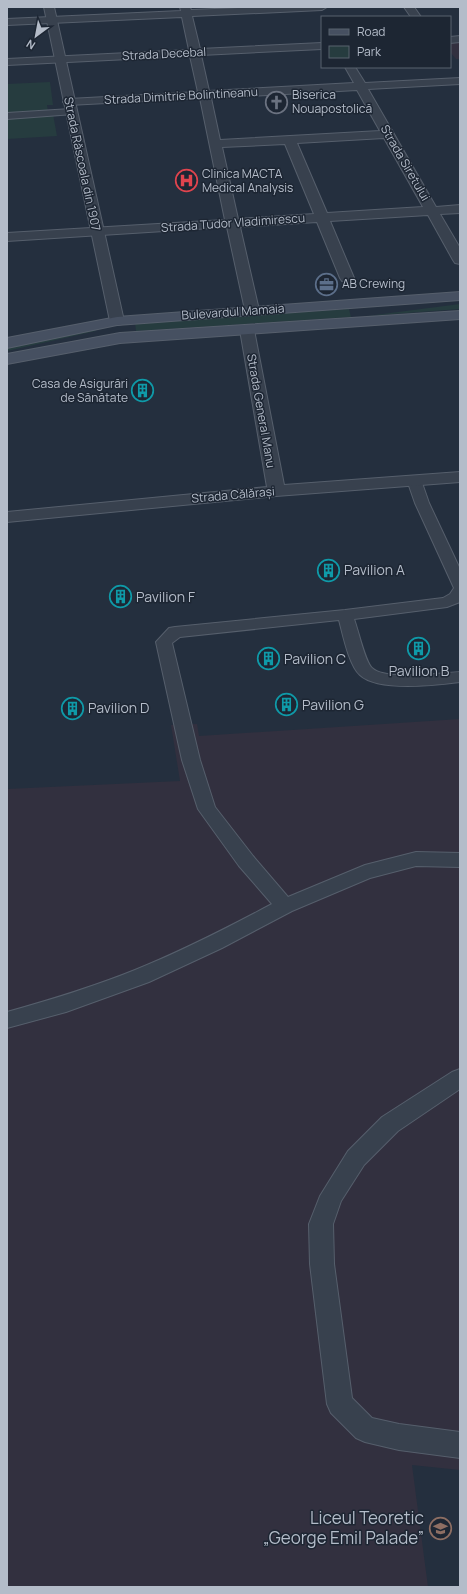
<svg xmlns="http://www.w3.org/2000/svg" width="467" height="1594" font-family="Manrope,sans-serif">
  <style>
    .medical { fill: #32303f }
    .green { fill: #263c3f }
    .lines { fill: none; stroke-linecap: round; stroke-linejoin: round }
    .service-casing { stroke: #565f6c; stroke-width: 2 }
    .minor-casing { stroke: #565f6c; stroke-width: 2 }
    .tertiary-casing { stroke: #565f6c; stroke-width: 2 }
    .secondary-casing { stroke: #565f6c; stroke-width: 2 }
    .service { fill: #38414e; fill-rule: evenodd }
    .minor { fill: #38414e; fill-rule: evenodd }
    .tertiary { fill: #38414e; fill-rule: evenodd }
    .secondary { fill: #465061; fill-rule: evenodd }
    .labels { text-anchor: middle; stroke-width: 3; stroke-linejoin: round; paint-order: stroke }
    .far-street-label { font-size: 12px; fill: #b4bcc9; stroke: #1d2633 }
    .far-poi-label { font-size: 12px; fill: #b4bcc9; stroke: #1d2633; text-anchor: start }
    .poi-label { font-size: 14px; fill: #b4bcc9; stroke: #1d2633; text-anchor: start }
    .near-poi-label { font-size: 17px; fill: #b4bcc9; stroke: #1d2633; text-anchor: end }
  </style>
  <rect width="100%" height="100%" fill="#242f3e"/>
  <!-- medical -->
  <path class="medical" d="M 460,41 L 460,59 L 456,59 L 450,52 L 450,42 Z
    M 460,719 L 460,1470 L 412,1465 L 428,1587 L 7,1587 L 7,789 L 180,781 L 171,725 L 197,724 L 199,736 Z"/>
  <!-- green -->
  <path class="green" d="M 50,82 L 53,105 L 47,105 L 48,112 L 7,114 L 7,84 Z
    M 53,114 L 57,136 L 7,139 L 7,116 Z
    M 460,304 L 460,309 L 367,316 Z
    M 349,309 L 351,317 L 136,331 L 135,323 Z
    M 95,329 L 96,331 L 7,351 L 7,347 Z"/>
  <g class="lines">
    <defs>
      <path id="service" d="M 71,109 L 74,110 L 76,112 L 74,114 L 7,119 L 7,113 Z
        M 414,476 L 419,477 L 421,480 L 429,503 L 460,569 L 460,602 L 447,607 L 354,619 C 358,629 365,662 372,668 C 385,681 441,673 460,672 L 460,682 C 436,685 378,692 360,675 C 349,665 343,635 339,620 L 180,637 L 172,643 L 200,760 L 215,807 L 253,856 L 288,897 L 365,865 L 416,852 L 460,853 L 460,867 L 416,866 L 370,878 L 292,911 L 222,948 L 149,982 L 66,1012 L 7,1028 L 7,1012 C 50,1000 93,987 135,970 C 182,951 227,928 272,904 L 239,866 L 198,809 L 182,760 L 156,642 L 169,628 L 175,627 L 345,610 L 443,598 L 450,594 L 454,588 L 415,503 L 407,480 L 409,477 Z
        M 460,1069 L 460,1089 L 398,1131 L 364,1165 L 341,1201 L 333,1224 L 334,1264 L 352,1398 L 372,1418 L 399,1424 L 460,1432 L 460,1458 L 399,1450 L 365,1442 L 356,1438 L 331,1413 L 327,1404 L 310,1264 L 309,1224 L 320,1196 L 348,1151 L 382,1117 L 452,1072 Z"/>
      <path id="minor" d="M 180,7 L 190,7 L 191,10 L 259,7 L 327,7 L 322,10 L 192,16 L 200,49 L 322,43 L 322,49 L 201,55 L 209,91 L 354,83 L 345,67 L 355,67 L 365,83 L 460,78 L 460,84 L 368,89 L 436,207 L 460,205 L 460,213 L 440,214 L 460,248 L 460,264 L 455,263 L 453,260 L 428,215 L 330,221 L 354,278 L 352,281 L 347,282 L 342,281 L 340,278 L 317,222 L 240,227 L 259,310 L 257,313 L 252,314 L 247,313 L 245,310 L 227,227 L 7,241 L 7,233 L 225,220 L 200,98 L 69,105 L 65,104 L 63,102 L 65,100 L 69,99 L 198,92 L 190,56 L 7,65 L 7,59 L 189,50 L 182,17 L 7,25 L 7,19 L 181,11 ZM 357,90 L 380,131 L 220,140 L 211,98 ZM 384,138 L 423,207 L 327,213 L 297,143 ZM 285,144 L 314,214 L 238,219 L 222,147 Z
        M 404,7 L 414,7 L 421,17 L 411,17 Z
        M 460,36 L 460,42 L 450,43 L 450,37 Z
        M 247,326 L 252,327 L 254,330 L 284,485 L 460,472 L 460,482 L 276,496 L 7,522 L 7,512 L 267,487 L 240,330 L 242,327 Z"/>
      <path id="tertiary" d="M 44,7 L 54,7 L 124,321 L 122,324 L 117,325 L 112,324 L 110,321 Z"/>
      <path id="secondary" d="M 460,292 L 460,300 L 117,325 L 7,348 L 7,338 L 117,317 Z
        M 460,311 L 460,319 L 120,343 L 7,364 L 7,354 L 120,333 Z"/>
    </defs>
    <!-- service casing -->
    <use href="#service" class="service-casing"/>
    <!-- minor casing -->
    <use href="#minor" class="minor-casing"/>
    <!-- tertiary casing -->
    <use href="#tertiary" class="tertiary-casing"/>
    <!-- secondary casing -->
    <use href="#secondary" class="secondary-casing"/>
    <!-- service -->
    <use href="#service" class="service"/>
    <!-- minor -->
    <use href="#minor" class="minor"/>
    <!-- tertiary -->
    <use href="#tertiary" class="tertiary"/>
    <!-- secondary -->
    <use href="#secondary" class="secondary"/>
  </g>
  <!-- icons -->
  <defs>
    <symbol id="church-ring" viewBox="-11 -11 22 22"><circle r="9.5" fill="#1d2633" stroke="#6b7280" stroke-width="1.5"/><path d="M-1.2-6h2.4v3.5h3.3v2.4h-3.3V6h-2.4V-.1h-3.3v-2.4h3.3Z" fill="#6b7280"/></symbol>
    <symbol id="hospital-ring" viewBox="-11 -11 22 22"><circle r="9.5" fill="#1d2633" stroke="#e0444e" stroke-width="1.5"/><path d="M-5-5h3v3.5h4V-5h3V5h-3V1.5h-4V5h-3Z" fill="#e0444e"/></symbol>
    <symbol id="office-ring" viewBox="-11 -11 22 22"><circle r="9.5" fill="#1d2633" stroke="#5c6f8a" stroke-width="1.5"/><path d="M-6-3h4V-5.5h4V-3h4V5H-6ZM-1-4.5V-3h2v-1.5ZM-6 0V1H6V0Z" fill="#5c6f8a"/></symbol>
    <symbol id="building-ring" viewBox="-11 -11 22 22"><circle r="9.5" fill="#1d2633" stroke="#0f9aa8" stroke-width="1.5"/><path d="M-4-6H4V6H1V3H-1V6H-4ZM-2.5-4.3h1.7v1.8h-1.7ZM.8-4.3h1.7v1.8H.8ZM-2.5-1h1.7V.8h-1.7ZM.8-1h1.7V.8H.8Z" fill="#0f9aa8"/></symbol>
    <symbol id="school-ring" viewBox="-11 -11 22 22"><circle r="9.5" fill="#1d2633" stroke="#8d6e63" stroke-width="1.5"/><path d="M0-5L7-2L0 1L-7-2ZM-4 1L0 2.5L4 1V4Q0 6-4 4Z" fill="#8d6e63"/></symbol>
  </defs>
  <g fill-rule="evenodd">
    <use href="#church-ring" x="264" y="90" width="25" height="25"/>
    <use href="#hospital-ring" x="174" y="168" width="25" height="25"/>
    <use href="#office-ring" x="314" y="272" width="25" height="25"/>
    <use href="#building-ring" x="130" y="378" width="25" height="25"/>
    <use href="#building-ring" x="316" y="558" width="25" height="25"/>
    <use href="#building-ring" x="108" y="584" width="25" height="25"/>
    <use href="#building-ring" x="406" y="636" width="25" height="25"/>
    <use href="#building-ring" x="256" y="646" width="25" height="25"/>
    <use href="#building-ring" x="274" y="692" width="25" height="25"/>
    <use href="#building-ring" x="60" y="696" width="25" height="25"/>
    <use href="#school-ring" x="428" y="1516" width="25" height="25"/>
  </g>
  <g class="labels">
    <!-- far-street labels -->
    <g class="far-street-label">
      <text transform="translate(164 54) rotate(-3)" y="4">Strada Decebal</text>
      <text transform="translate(181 96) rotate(-3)" y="4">Strada Dimitrie Bolintineanu</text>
      <text transform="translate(405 163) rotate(60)" y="4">Strada Siretului</text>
      <text transform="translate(82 164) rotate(78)" y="4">Strada Răscoala din 1907</text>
      <text transform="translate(233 223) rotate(-4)" y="4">Strada Tudor Vladimirescu</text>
      <text transform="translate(233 312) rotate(-4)" y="4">Bulevardul Mamaia</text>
      <text transform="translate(261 411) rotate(80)" y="4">Strada General Manu</text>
      <text transform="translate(233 495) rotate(-5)" y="4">Strada Călărași</text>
    </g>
    <!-- far-poi labels -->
    <g class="far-poi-label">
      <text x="292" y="99">Biserica<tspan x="292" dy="14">Nouapostolică</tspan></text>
      <text x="202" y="178">Clinica MACTA<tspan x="202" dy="14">Medical Analysis</tspan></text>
      <text x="342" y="288">AB Crewing</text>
      <text x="128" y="388" text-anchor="end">Casa de Asigurări<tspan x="128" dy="14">de Sănătate</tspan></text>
    </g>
    <!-- poi labels -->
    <g class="poi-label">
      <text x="344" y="575">Pavilion A</text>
      <text x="136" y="602">Pavilion F</text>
      <text x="284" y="664">Pavilion C</text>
      <text x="419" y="676" text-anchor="middle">Pavilion B</text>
      <text x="302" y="710">Pavilion G</text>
      <text x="88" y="713">Pavilion D</text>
    </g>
    <!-- near-poi labels -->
    <g class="near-poi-label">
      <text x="424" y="1524">Liceul Teoretic<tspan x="424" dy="20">„George Emil Palade”</tspan></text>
    </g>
  </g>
  <!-- border -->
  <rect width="467" height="1594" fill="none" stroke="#b4bcc9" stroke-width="16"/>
  <!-- legend -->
  <rect x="321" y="16" width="130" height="52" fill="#1d2633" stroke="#59626f"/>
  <rect x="329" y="29" width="20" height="6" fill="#465061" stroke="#59626f"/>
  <text x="357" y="36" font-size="12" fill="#b4bcc9">Road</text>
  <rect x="329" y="46" width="20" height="12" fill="#263c3f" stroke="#59626f"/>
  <text x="357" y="56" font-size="12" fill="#b4bcc9">Park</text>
  <!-- north arrow -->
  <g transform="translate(36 36) rotate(212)" stroke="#1d2633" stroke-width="3" paint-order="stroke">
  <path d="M0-3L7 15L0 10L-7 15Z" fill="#b4bcc9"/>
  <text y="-6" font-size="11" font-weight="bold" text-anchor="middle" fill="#b4bcc9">N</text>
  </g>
</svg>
